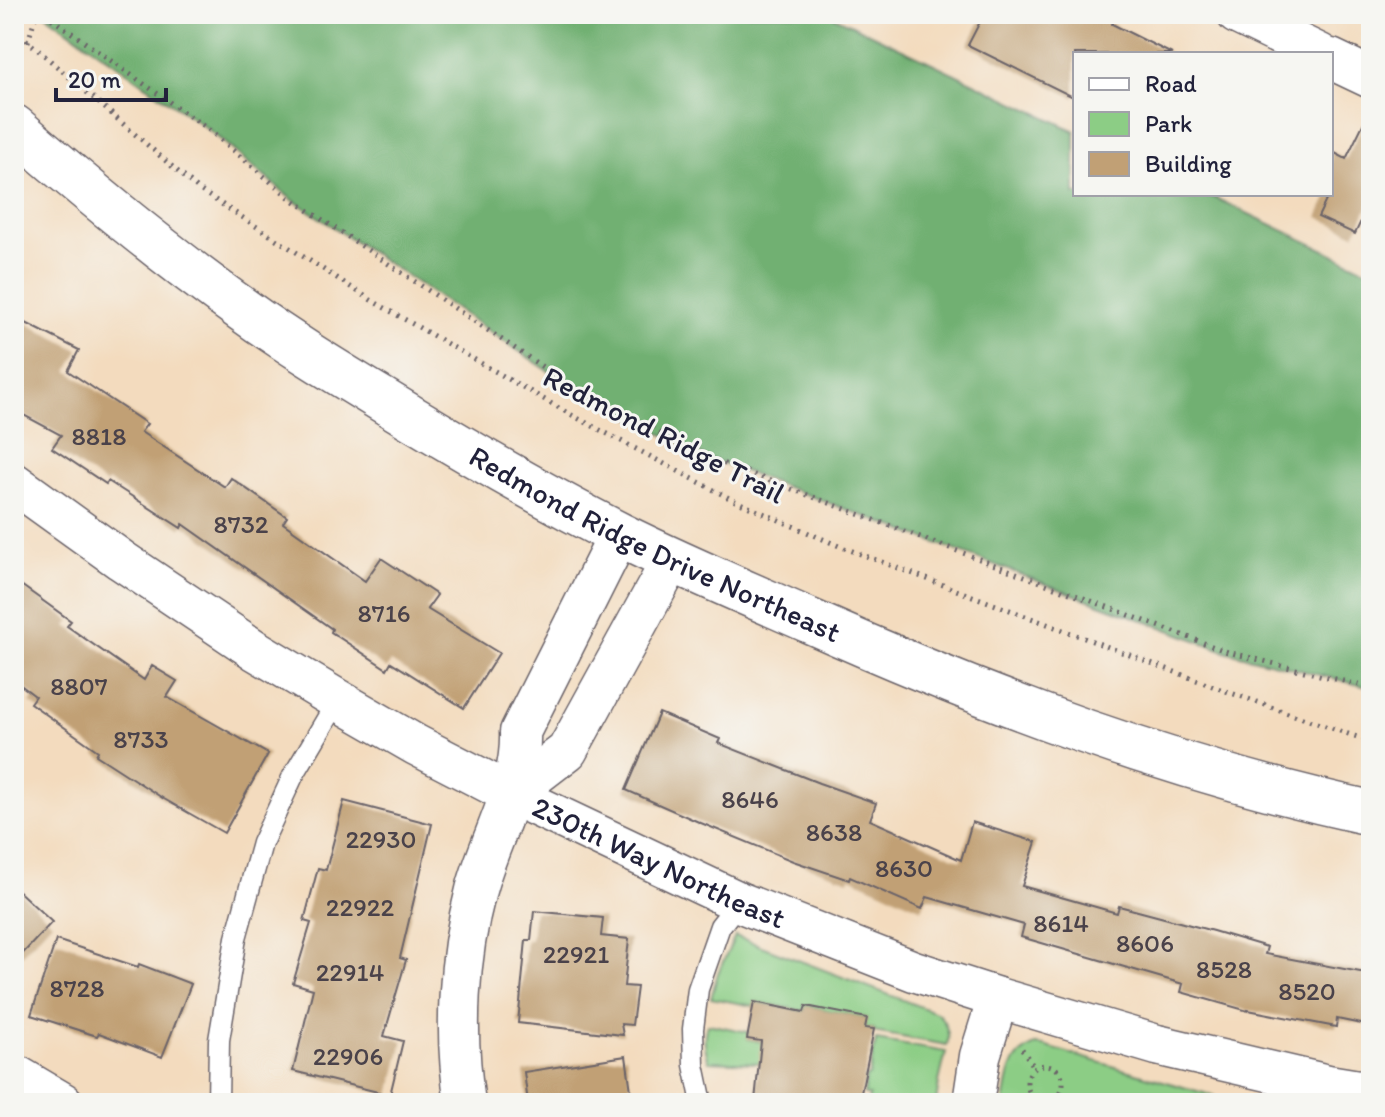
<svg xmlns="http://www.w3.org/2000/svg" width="1385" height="1117" font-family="Itim,sans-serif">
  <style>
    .green { fill: #8ccd85; stroke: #577860; stroke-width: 2 }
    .forest { fill: #71b072; stroke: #4a6956; stroke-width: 2 }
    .building { fill: #c1a075 }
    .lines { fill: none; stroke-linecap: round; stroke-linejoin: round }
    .lane-casing { stroke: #6b6369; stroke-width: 23 }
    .street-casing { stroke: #6b6369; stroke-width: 43 }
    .secondary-casing { stroke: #6b6369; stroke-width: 47 }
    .path { stroke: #6b6369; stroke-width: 5; stroke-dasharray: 2 6; stroke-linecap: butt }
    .lane { stroke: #fff; stroke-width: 20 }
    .street { stroke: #fff; stroke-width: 40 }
    .secondary { stroke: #fff; stroke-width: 44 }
    .labels { text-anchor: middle; stroke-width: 6; stroke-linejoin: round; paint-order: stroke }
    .number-label { font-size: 26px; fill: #4a424a }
    .street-label { font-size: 30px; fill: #22223b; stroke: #f6f6f2 }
  </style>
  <rect width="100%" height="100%" fill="#f6f6f2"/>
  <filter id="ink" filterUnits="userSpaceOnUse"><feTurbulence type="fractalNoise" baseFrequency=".0125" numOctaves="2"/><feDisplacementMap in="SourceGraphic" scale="16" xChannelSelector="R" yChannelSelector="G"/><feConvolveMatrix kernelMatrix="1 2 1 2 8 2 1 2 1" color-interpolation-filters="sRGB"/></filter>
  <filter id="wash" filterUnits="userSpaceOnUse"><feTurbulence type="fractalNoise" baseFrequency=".006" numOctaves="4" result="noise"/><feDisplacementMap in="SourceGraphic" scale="32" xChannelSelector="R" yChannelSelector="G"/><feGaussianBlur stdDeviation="1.8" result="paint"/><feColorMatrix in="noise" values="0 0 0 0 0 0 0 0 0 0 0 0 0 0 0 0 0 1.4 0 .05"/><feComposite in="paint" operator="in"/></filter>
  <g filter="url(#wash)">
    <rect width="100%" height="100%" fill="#f3dbbe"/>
    <!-- green -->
    <path class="green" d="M 735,936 L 937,1013 C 945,1020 951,1035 947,1045 L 873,1032 L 874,1029 L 865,1028 L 866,1018 L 806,1006 L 804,1011 L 755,1002 L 754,1006 L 711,998 L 718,973 Z
      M 708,1024 L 748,1032 L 748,1039 L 783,1046 L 759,1063 L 709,1061 C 705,1050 702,1034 708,1024 Z
      M 876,1040 L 946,1052 L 939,1082 L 936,1103 L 868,1103 L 869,1095 L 864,1095 L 866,1077 L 869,1076 Z
      M 1035,1045 L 1044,1046 L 1214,1096 L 1211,1103 L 1004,1103 C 1009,1076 1008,1057 1035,1045 Z"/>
    <!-- forest -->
    <path class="forest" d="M 45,14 L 829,14 L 1075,131 L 1075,194 L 1207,194 L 1371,272 L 1371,688 L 1228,652 L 706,457 L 571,386 L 290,198 L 209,130 Z"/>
    <g id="blocks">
      <!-- building -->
      <path class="building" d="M 984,14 L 1117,14 L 1112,24 L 1172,54 L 1075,54 L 1075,98 L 968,45 Z
        M 1371,108 L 1371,200 L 1355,234 L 1318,217 L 1329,194 L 1331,194 L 1331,151 L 1346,159 Z
        M 14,317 L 79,350 L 68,371 L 147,424 L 141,432 L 225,487 L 231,478 L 287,517 L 283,523 L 365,581 L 381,558 L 437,595 L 427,609 L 499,653 L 464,708 L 391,662 L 387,669 L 331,632 L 332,629 L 183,524 L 181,528 L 108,481 L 106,484 L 52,448 L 61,435 L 14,410 Z
        M 14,580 L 71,621 L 67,626 L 144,680 L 152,666 L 177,681 L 167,697 L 268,754 L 224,833 L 164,799 L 96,755 L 98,751 L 30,703 L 35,696 L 14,680 Z
        M 659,713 L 720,739 L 718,743 L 819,783 L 876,803 L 870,820 L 961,860 L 972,822 L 1036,842 L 1022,886 L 1117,913 L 1119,906 L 1213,931 L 1267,947 L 1265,954 L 1371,974 L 1371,1026 L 1337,1019 L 1336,1027 L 1248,1010 L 1248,1011 L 1181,992 L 1183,984 L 1021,937 L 1024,925 L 927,897 L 922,909 L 850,877 L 849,880 L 793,861 L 701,823 L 626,790 Z
        M 344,801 L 432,824 L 400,958 L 406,960 L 384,1036 L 403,1041 L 390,1095 L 293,1071 L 313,989 L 293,983 L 311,923 L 304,921 L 318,868 L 326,870 Z
        M 14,887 L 52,922 L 14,963 Z
        M 534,911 L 603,918 L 601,936 L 629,939 L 624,986 L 637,987 L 632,1025 L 621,1024 L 623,1035 L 518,1023 L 526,940 L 531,940 Z
        M 56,940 L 138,967 L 139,964 L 191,984 L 162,1057 L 99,1033 L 97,1036 L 31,1015 Z
        M 754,1002 L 804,1012 L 806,1006 L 867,1018 L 865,1028 L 874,1029 L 859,1103 L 773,1103 L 755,1101 L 761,1041 L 747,1039 Z
        M 626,1056 L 631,1091 L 598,1096 L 599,1103 L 528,1103 L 524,1072 Z"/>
    </g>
  </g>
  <g filter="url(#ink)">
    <use href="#blocks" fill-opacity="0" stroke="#6b6369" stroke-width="2"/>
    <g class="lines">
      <defs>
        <path id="lane" d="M 218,1103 L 219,1040 L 236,938 L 262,843 L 293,776 L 338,700
          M 702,1103 L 694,1065 L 693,1029 L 698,989 L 720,926 L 739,902"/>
        <g id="street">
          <path d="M 1237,14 L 1320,54"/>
          <path d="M 1331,59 L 1371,78"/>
          <path id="s1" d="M 14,483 L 121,560 L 255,650 L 338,700 L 416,745 L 511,794 L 739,902 L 914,971 L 998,998 L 1157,1045 L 1328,1085 L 1371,1092"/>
          <path d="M 511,794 L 567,751 L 672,560"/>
          <path d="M 14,1074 L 63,1103"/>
          <path d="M 465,1103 C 454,1033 458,958 476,890 C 490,837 522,788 520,732 L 619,535"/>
          <path d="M 973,1103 L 980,1056 L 998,998"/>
        </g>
        <g id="secondary">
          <path id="s2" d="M 14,127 C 88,191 163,253 243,310 C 297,349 355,383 412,418 C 480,459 549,499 620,535 C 682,566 747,593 810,621 C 991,702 1177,771 1371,813"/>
        </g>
      </defs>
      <!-- lane casing -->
      <use href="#lane" class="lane-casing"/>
      <!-- street casing -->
      <use href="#street" class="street-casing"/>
      <!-- secondary casing -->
      <use href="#secondary" class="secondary-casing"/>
      <!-- path -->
      <path class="path" d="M 45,14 L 209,130 L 290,198 L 571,386 L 706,457 L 1228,652 L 1371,688
        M 14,29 L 198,189 L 371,300 L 566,412 L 733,500 L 839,546 L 1231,693 L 1354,736 L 1371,741
        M 28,42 L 36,14
        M 1022,1049 L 1034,1067
        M1027 1083a18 18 0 1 1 36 0a18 18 0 1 1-36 0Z"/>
      <!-- lane -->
      <use href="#lane" class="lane"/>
      <!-- street -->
      <use href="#street" class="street"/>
      <!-- secondary -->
      <use href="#secondary" class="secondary"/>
    </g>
  </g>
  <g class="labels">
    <!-- number labels -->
    <g class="number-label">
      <text x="99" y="445">8818</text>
      <text x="241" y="533">8732</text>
      <text x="384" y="622">8716</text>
      <text x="79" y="695">8807</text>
      <text x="141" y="748">8733</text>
      <text x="750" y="808">8646</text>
      <text x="834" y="841">8638</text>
      <text x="381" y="848">22930</text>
      <text x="904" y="877">8630</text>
      <text x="360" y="916">22922</text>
      <text x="1061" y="932">8614</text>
      <text x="1145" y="952">8606</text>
      <text x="576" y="963">22921</text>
      <text x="1224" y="978">8528</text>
      <text x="350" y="981">22914</text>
      <text x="77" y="997">8728</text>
      <text x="1307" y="1000">8520</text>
      <text x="348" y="1065">22906</text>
    </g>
    <!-- street labels -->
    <g class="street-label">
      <text transform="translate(664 435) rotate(27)" y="10">Redmond Ridge Trail</text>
      <text dy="10" stroke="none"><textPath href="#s2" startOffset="768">Redmond Ridge Drive Northeast</textPath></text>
      <text dy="10" stroke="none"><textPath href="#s1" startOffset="750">230th Way Northeast</textPath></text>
    </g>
  </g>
  <!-- margin -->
  <rect width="1385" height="1117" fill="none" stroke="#f6f6f2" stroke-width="48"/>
  <!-- legend -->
  <rect x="1073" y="52" width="260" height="144" fill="#f6f6f2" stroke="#a1a1a9" stroke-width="2"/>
  <rect x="1089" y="78" width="40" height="12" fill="#ffffff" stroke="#a1a1a9" stroke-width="2"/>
  <text x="1145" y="92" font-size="24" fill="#22223b">Road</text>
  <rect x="1089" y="112" width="40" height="24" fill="#8ccd85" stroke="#a1a1a9" stroke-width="2"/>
  <text x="1145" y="132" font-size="24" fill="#22223b">Park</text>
  <rect x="1089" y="152" width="40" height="24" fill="#c1a075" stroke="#a1a1a9" stroke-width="2"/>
  <text x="1145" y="172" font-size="24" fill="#22223b">Building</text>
  <!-- scale -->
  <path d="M56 88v12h110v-12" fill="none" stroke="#22223b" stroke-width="4"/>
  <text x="68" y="88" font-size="24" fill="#22223b" stroke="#f6f6f2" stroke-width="6" paint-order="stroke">20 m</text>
</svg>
